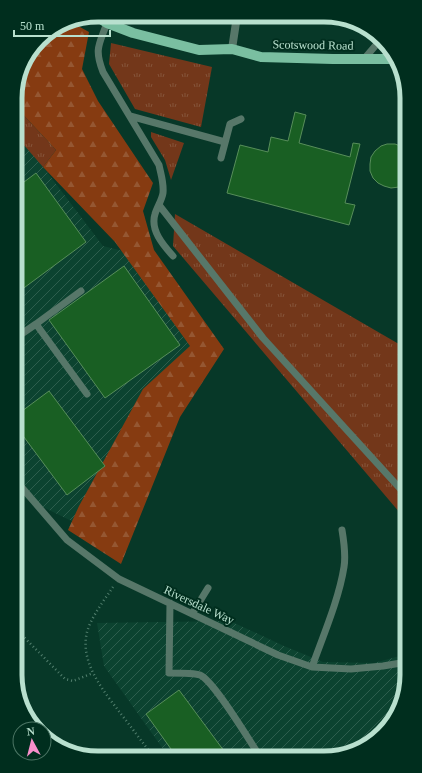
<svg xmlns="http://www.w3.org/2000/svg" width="422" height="773" font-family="'Times New Roman',serif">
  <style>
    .industrial { fill: url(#industrial-furrows) }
    .grass { fill: url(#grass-tufts) }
    .forest { fill: url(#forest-firs) }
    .building { fill: #195f23; stroke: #578e5a }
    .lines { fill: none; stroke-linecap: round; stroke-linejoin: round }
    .path { stroke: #53806f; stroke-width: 2.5; stroke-dasharray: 1 3; stroke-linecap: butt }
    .service { stroke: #577769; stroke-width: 7 }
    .tertiary { stroke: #577769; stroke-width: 8 }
    .primary { stroke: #7abfa1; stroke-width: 10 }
    .labels { text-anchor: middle; stroke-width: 4; stroke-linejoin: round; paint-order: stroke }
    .street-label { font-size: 12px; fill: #b8e0ce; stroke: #002e1e }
    .rim { fill: none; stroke: #b8e0ce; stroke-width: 5 }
  </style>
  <defs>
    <pattern id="industrial-furrows" width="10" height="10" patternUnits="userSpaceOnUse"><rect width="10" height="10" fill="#0c4330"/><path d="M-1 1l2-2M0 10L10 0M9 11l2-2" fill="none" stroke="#2d5e4d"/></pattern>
    <pattern id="grass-tufts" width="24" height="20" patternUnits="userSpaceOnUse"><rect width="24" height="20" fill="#73371a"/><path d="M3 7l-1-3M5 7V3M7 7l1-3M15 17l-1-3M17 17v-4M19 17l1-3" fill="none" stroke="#85543a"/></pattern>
    <pattern id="forest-firs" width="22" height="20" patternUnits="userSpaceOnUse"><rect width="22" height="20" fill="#863b11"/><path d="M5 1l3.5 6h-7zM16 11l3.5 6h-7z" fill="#955732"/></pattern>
  </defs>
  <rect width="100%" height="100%" fill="#073828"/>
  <!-- industrial -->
  <path class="industrial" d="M 16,131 L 103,246 L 127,252 L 196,346 L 86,528 L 18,495 Z
    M 230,621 L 284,646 L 323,662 L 374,663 L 407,654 L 407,681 L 390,725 L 351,754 L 168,756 L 104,666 L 97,623 Z"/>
  <!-- grass -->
  <path class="grass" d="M 111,43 L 212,67 L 201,127 L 135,109 L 109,64 Z
    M 16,107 L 56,150 L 43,167 L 16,136 Z
    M 151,132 L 184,143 L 171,180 L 165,160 L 151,137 Z
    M 175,214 L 404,347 L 406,520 L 173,246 Z"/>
  <!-- forest -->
  <path class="forest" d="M 66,21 L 69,21 L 89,32 L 82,69 L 98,101 L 153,183 L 143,211 L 154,250 L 224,349 L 180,417 L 121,564 L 68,530 L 79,506 L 143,389 L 190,346 L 115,242 L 43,167 L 56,150 L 16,107 L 16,87 L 24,61 L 43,36 Z"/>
  <!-- building -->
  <path class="building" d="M 295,112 L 306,115 L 299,143 L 350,157 L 353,143 L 360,144 L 345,203 L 355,205 L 349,225 L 227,193 L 240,145 L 268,152 L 271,137 L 288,141 Z
    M 387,144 L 395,144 L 403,147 L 403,184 L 399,187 L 391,188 L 384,186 L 378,183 L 373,178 L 370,171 L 370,164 L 371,157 L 375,151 L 381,146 Z
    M 36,173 L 86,242 L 17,293 L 16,188 Z
    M 124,266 L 180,345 L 105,398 L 49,320 Z
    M 49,391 L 105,466 L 67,495 L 18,429 L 18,414 Z
    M 179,690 L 227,755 L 176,756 L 146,714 Z"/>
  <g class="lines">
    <!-- path -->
    <path class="path" d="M 113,587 C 105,599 95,612 89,626 C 76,659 103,690 121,714 C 132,728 142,742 153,756
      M 19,632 L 65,679 L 73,681 L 93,673"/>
    <!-- service -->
    <path class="service" d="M 107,23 C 99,45 94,49 103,72 L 159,165 C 161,175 164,183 163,193 C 162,200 157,207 155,214 C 150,230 163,245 173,256
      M 364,59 L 376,45 L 385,44
      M 130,116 L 225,142
      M 221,158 L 230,124 L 241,119
      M 159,205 L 263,338 L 405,494
      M 36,324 L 81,291
      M 17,337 L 36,324 L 87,394
      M 18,483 L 67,540 L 119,579 L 278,655 L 312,667 L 351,669 L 383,666 L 407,662
      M 170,603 L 169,673 C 177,673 194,673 200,675 C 214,681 249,740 259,755
      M 192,614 L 208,588
      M 312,667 C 323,636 339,599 344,567 C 346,555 344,542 342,530"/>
    <!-- tertiary -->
    <path class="tertiary" d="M 232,49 L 237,16"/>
    <!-- primary -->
    <path class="primary" d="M 95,15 L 107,23 L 133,33 L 199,50 L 232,49 L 261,57 L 333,59 L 395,59"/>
  </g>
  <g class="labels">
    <!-- street labels -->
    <g class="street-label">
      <text transform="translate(313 45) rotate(1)" y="4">Scotswood Road</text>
      <text transform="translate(199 605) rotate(25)" y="4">Riversdale Way</text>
    </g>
  </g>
  <!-- crop -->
  <path d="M0 0H422V773H0ZM98 22H324A76 76 0 0 1 400 98V675A76 76 0 0 1 324 751H98A76 76 0 0 1 22 675V98A76 76 0 0 1 98 22Z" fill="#002e1e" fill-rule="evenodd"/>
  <path class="rim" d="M98 22H324A76 76 0 0 1 400 98V675A76 76 0 0 1 324 751H98A76 76 0 0 1 22 675V98A76 76 0 0 1 98 22Z"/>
  <!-- north arrow -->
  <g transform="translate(32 741) rotate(353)"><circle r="19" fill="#002e1e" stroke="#4a7564"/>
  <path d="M0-3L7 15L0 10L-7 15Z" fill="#f890cc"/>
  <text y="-6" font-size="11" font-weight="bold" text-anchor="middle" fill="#b8e0ce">N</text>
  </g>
  <!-- scale -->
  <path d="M14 30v6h96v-6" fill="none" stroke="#b8e0ce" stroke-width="2"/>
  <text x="20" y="30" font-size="12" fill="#b8e0ce" stroke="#002e1e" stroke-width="3" paint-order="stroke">50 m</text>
</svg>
